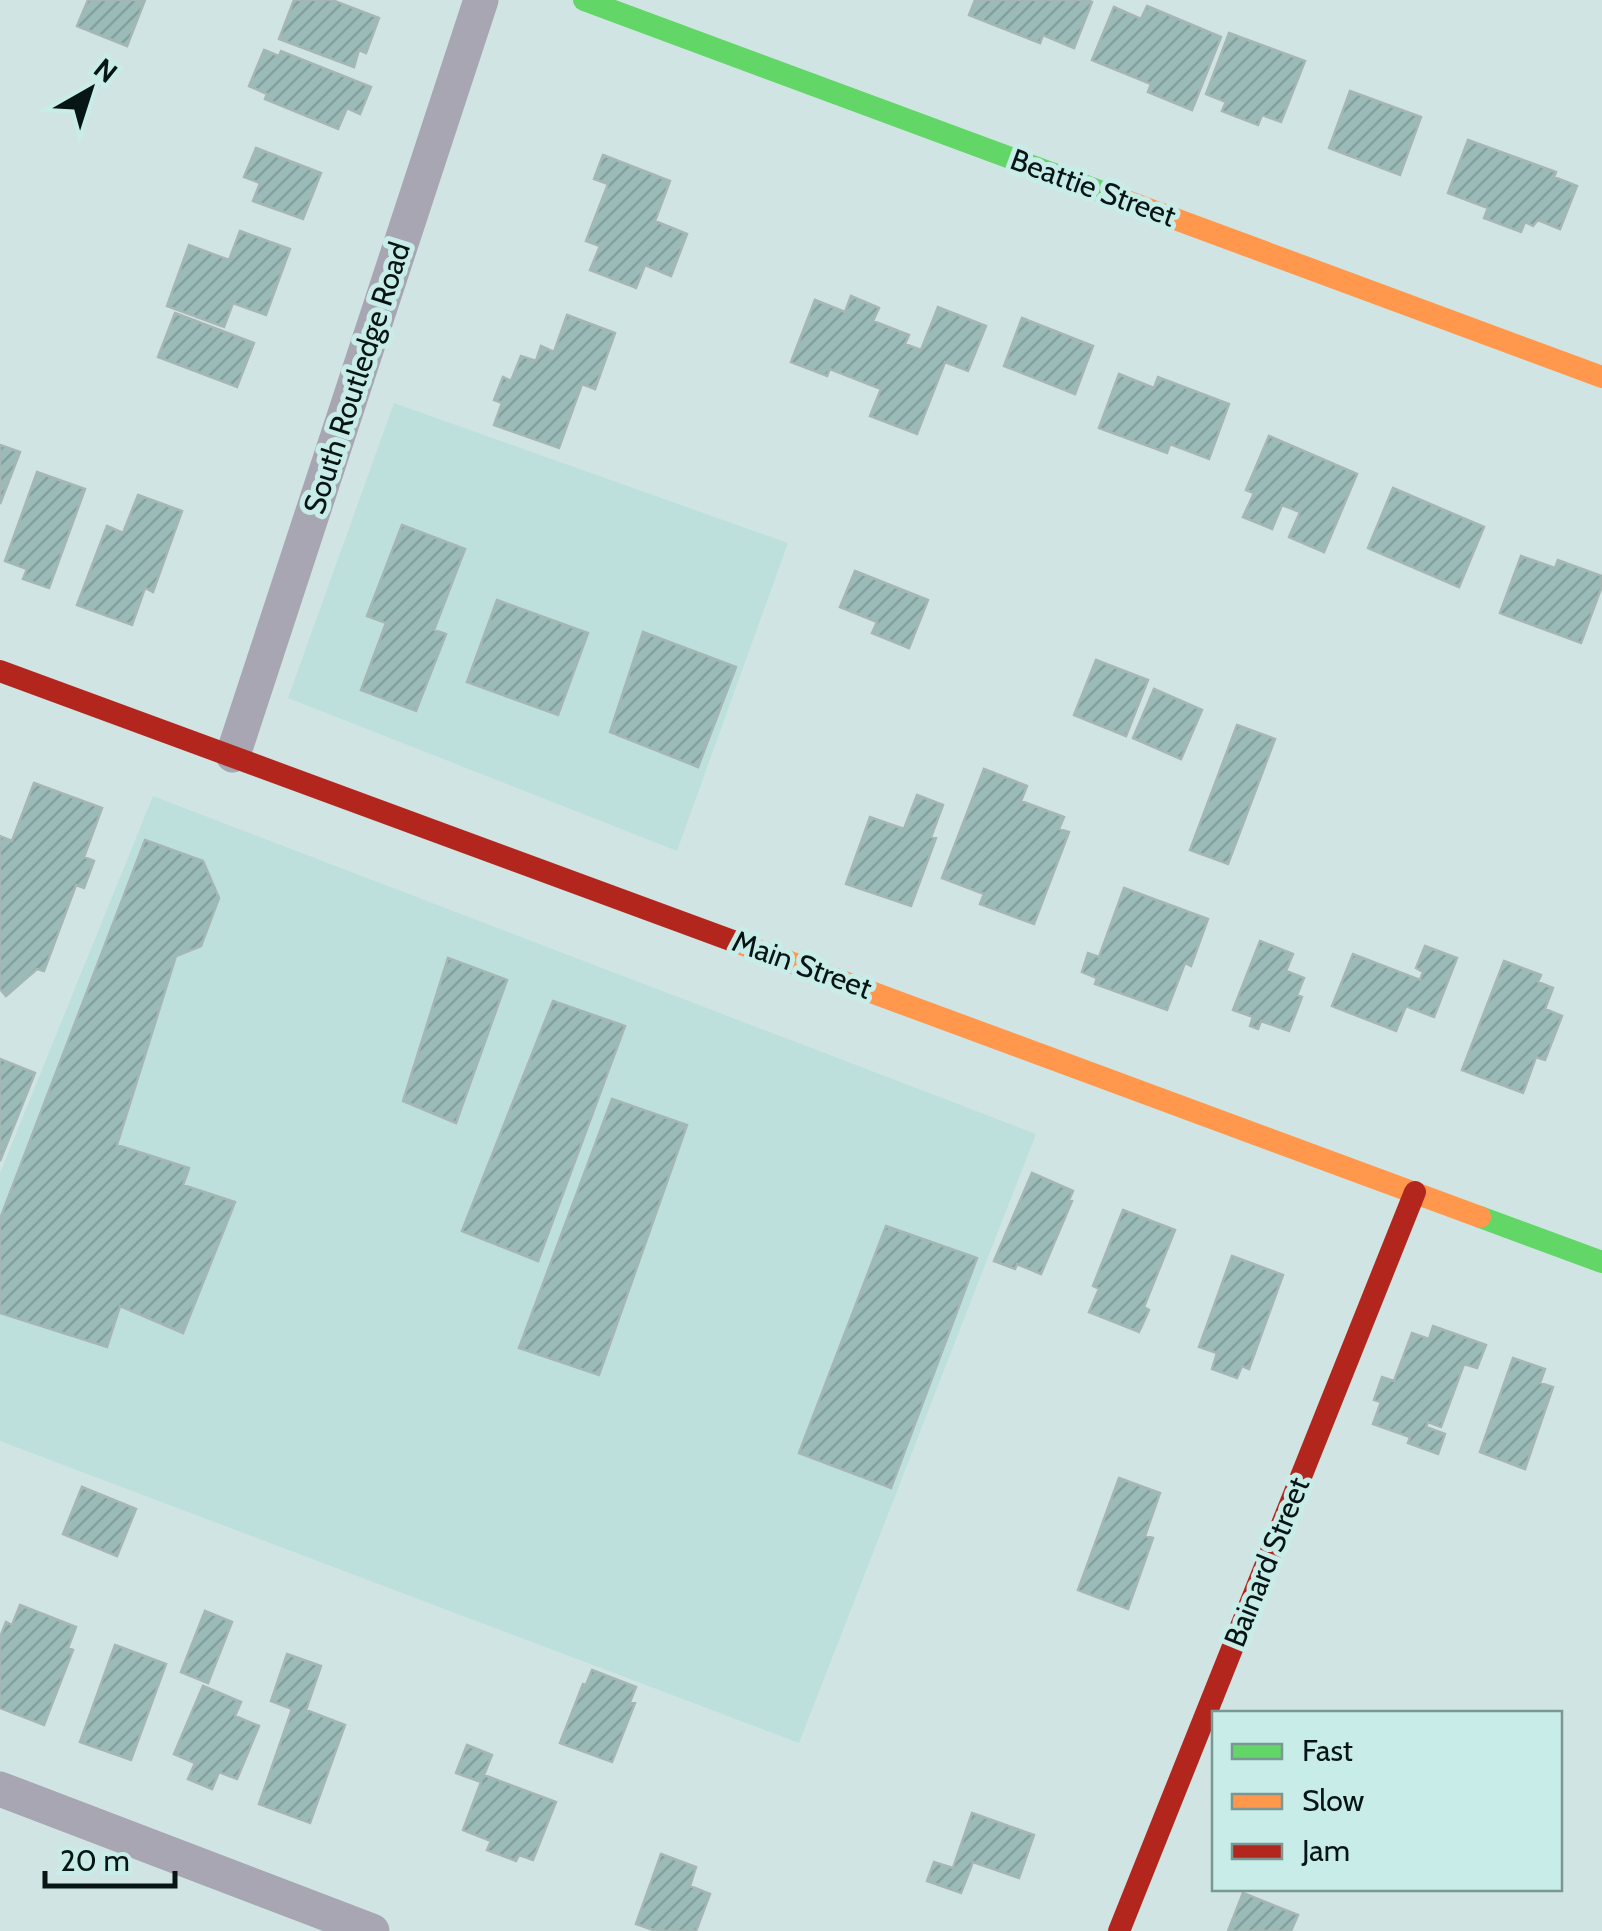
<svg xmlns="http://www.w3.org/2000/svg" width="1602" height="1931" font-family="Cabin,sans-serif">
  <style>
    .built { fill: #bde0dd }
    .building { fill: url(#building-hatch); stroke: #a5b6b4; stroke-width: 2.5 }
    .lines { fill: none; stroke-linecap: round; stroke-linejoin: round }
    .street { stroke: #a7a6b2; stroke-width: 35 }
    .fast { stroke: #63d668; stroke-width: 22 }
    .slow { stroke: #ff974d; stroke-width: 22 }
    .jam { stroke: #b3261e; stroke-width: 22 }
    .labels { text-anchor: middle; stroke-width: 10; stroke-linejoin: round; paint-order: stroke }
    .street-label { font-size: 30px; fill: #071514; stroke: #c8ede9 }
  </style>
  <defs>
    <pattern id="building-hatch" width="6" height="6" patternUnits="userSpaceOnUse" patternTransform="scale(2.5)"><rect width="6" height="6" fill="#9abbb8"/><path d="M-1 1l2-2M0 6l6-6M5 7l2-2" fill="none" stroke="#83a09d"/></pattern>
  </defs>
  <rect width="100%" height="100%" fill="#d0e5e3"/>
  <!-- built -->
  <path class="built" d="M 394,403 L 788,543 L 677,851 L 288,698 Z
    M 153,796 L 1036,1134 L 799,1743 L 0,1441 L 0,1173 Z"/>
  <!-- building -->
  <path class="building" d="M 88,0 L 145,0 L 127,46 L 77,26 Z
    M 294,0 L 332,0 L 379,18 L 366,53 L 359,50 L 354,67 L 279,39 Z
    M 975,0 L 1087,0 L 1092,2 L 1074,48 L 1043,35 L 1040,43 L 969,15 Z
    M 1147,6 L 1221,37 L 1192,110 L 1148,92 L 1151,84 L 1092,60 L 1114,7 L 1141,19 Z
    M 1229,33 L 1305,61 L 1281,122 L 1262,115 L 1258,125 L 1222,111 L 1226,102 L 1206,94 Z
    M 264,50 L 279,56 L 281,51 L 371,87 L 360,114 L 347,108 L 338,129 L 265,99 L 267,94 L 249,86 Z
    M 1350,91 L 1421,117 L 1400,175 L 1329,148 Z
    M 1468,140 L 1556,172 L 1554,177 L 1577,186 L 1560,229 L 1538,220 L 1533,226 L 1525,222 L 1521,232 L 1484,218 L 1488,208 L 1448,193 Z
    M 256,148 L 321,173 L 303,219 L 253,201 L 260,183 L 244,177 Z
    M 603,155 L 670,181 L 655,221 L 687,234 L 671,276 L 645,265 L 636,288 L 590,270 L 600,246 L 586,241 L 608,184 L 594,179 Z
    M 240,231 L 290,249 L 266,315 L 233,303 L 224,327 L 167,306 L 189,245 L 229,260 Z
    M 851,296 L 879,308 L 873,321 L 909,335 L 905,344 L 921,350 L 938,307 L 986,326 L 968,371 L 945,362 L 917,434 L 870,416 L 881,389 L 830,369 L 827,376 L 791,362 L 815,300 L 845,312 Z
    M 175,313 L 254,343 L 237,387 L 158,357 Z
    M 567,315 L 615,333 L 595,389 L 582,384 L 559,448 L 494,425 L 502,403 L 494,400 L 503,377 L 511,381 L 521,356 L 536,361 L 541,346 L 554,352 Z
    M 1022,318 L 1093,346 L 1075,394 L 1004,366 Z
    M 1119,374 L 1154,388 L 1158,377 L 1229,404 L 1209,459 L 1170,444 L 1167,453 L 1099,428 Z
    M 1269,436 L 1357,474 L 1324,552 L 1289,537 L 1300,512 L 1282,505 L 1272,529 L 1243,517 L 1254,493 L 1246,490 Z
    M 0,445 L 20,452 L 0,504 Z
    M 37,472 L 85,489 L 49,588 L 23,579 L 27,569 L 5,561 Z
    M 1393,488 L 1484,527 L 1459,587 L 1368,548 Z
    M 138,495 L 182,511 L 153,592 L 145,588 L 132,625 L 77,605 L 107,526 L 123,533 Z
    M 402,525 L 465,549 L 434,630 L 446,634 L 416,711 L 361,690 L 386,623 L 367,616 Z
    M 1521,556 L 1555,568 L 1558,560 L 1602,576 L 1602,586 L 1581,643 L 1500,613 Z
    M 855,571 L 928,600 L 909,648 L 872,633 L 877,622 L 840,607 Z
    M 497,600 L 588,633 L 558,715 L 467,682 Z
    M 643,632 L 736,667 L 698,767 L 610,732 Z
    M 1096,660 L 1148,680 L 1126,736 L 1074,715 Z
    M 1154,689 L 1202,710 L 1181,759 L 1133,738 Z
    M 1237,725 L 1275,739 L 1228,864 L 1190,850 Z
    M 984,769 L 1027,786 L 1021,801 L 1064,817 L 1059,829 L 1069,832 L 1034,924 L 980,904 L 984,894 L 942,878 Z
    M 34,783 L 102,808 L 84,857 L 94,861 L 84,888 L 76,885 L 44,971 L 37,969 L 6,996 L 0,989 L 0,836 L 12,841 Z
    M 917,795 L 943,805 L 931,837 L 936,838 L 911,906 L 846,884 L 870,817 L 904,829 Z
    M 145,840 L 203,861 L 219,898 L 201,946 L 176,956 L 117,1145 L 189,1168 L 183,1185 L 235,1202 L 183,1333 L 120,1306 L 107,1347 L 0,1313 L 0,1219 Z
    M 1124,888 L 1208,919 L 1191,966 L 1185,963 L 1167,1010 L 1095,984 L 1097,978 L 1082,972 L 1088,953 L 1099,957 Z
    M 1260,941 L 1293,954 L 1286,971 L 1304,978 L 1297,995 L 1302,997 L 1289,1031 L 1261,1021 L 1258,1029 L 1250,1026 L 1253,1017 L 1233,1010 Z
    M 1425,946 L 1457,958 L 1434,1017 L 1406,1006 L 1396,1031 L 1332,1006 L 1353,954 L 1420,980 L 1423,972 L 1416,968 Z
    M 448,958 L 507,980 L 456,1123 L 403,1101 Z
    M 1504,961 L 1541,975 L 1538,982 L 1553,988 L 1545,1009 L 1562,1016 L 1545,1060 L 1536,1057 L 1523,1093 L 1462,1070 Z
    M 553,1001 L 625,1026 L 538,1261 L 462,1231 Z
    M 0,1059 L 35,1073 L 0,1161 Z
    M 612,1099 L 687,1125 L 599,1375 L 519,1348 Z
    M 1032,1173 L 1073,1191 L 1069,1200 L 1072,1201 L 1041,1274 L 1017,1264 L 1015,1269 L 994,1261 Z
    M 1123,1210 L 1175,1230 L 1144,1307 L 1149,1310 L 1139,1332 L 1089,1312 L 1099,1289 L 1093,1286 Z
    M 886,1226 L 977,1258 L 891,1488 L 799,1453 Z
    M 1232,1256 L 1283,1275 L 1249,1369 L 1242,1366 L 1237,1378 L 1212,1369 L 1217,1353 L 1199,1347 Z
    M 1433,1326 L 1486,1345 L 1477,1368 L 1464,1364 L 1441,1427 L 1428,1422 L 1426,1427 L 1445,1434 L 1438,1454 L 1408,1443 L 1410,1437 L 1373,1424 L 1381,1402 L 1374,1400 L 1382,1377 L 1394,1381 L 1412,1333 L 1429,1339 Z
    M 1513,1358 L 1545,1369 L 1540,1383 L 1553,1387 L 1525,1469 L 1480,1452 Z
    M 1119,1478 L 1160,1493 L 1145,1536 L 1153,1538 L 1128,1609 L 1078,1590 Z
    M 82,1487 L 136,1509 L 117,1556 L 63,1534 Z
    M 20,1605 L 76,1627 L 68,1648 L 73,1650 L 44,1725 L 0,1708 L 0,1637 L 6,1622 L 12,1625 Z
    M 205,1611 L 232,1622 L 208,1683 L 181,1672 Z
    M 115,1645 L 166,1664 L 131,1760 L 80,1742 Z
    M 287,1654 L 321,1666 L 306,1710 L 345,1725 L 310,1823 L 259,1804 L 292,1709 L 271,1701 Z
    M 592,1670 L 636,1687 L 630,1702 L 635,1703 L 612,1762 L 560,1743 L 583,1684 L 586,1685 Z
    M 203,1686 L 241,1702 L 235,1716 L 259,1726 L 237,1779 L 219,1772 L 212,1789 L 188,1779 L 195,1763 L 174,1754 Z
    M 467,1745 L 492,1755 L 484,1775 L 556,1802 L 533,1860 L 519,1855 L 516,1861 L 487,1850 L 491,1841 L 463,1830 L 481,1782 L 456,1773 Z
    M 972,1813 L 1034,1835 L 1019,1878 L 973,1862 L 961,1893 L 927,1881 L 934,1862 L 953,1868 Z
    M 661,1854 L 696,1867 L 690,1886 L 710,1894 L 696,1931 L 656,1931 L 636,1924 Z
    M 1243,1893 L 1298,1915 L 1291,1931 L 1228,1931 Z"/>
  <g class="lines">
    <!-- street -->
    <path class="street" d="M 233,755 L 481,0
      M 0,1789 L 372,1931"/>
    <!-- fast -->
    <path class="fast" d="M 584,0 L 1113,196
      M 1480,1217 L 1602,1262"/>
    <!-- slow -->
    <path class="slow" d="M 1113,196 L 1602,377
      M 733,941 L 1480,1217"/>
    <!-- jam -->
    <path class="jam" d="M 0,671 L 733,941
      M 1119,1931 L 1415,1192"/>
  </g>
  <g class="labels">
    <!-- street labels -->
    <g class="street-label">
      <text transform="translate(1093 188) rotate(20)" y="10">Beattie Street</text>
      <text transform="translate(357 378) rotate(-72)" y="10">South Routledge Road</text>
      <text transform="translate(802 965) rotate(20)" y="10">Main Street</text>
      <text transform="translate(1267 1562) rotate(-68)" y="10">Bainard Street</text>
    </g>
  </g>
  <!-- legend -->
  <rect x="1212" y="1711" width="350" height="180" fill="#c8ede9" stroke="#7b9794" stroke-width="2.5"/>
  <rect x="1232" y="1744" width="50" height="15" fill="#63d668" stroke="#7b9794" stroke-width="2.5"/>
  <text x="1302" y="1761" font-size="30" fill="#071514">Fast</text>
  <rect x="1232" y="1794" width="50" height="15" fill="#ff974d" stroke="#7b9794" stroke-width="2.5"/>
  <text x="1302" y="1811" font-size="30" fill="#071514">Slow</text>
  <rect x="1232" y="1844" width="50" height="15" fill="#b3261e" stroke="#7b9794" stroke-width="2.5"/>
  <text x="1302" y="1861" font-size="30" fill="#071514">Jam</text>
  <!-- north arrow -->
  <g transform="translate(90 90) rotate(39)" stroke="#c8ede9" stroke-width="8" paint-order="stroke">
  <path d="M0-8L18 38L0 25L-18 38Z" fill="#071514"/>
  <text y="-15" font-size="28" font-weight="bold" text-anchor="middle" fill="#071514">N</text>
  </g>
  <!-- scale -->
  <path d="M45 1871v15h130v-15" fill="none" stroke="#071514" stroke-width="5"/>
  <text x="60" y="1871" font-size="30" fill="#071514" stroke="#c8ede9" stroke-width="8" paint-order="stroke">20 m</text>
</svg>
